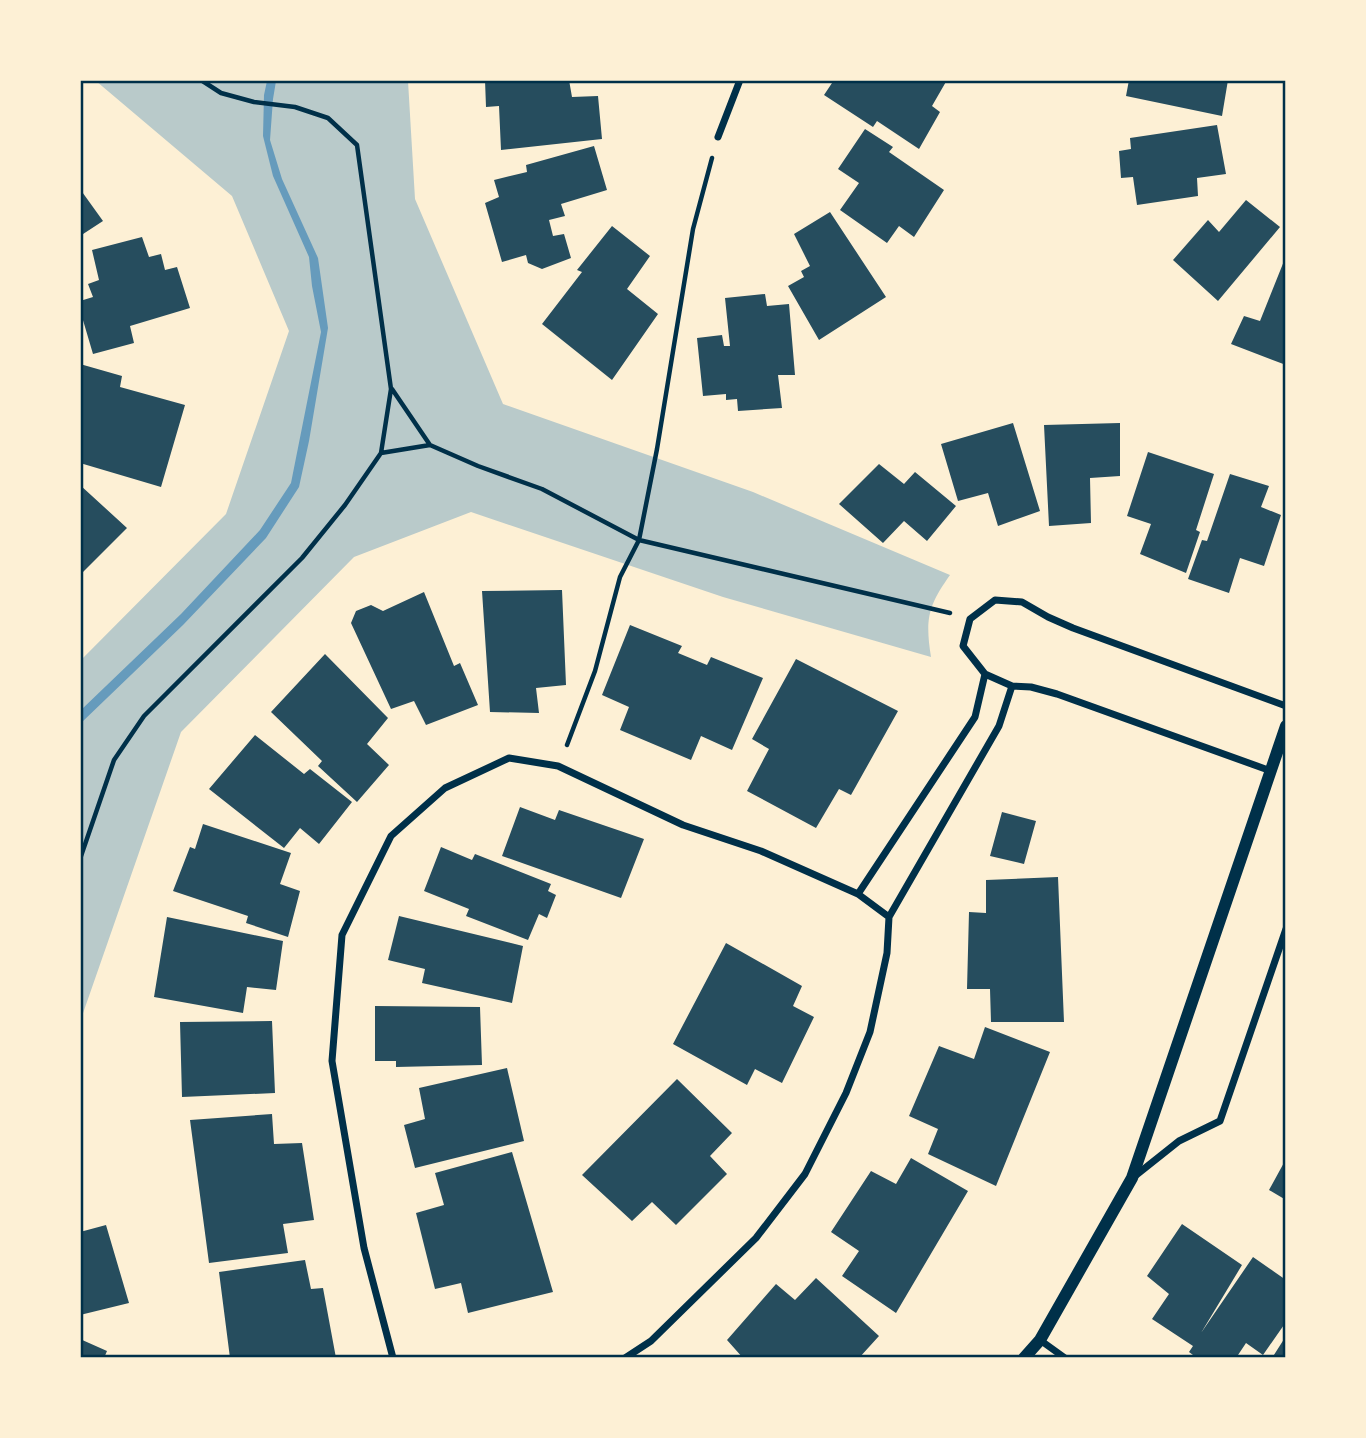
<svg xmlns="http://www.w3.org/2000/svg" width="1366" height="1438" font-family="Manrope,sans-serif">
  <style>
    .green { fill: #b9caca }
    .water { fill: #669bbc }
    .building { fill: #264d5e }
    .lines { fill: none; stroke-linecap: round; stroke-linejoin: round }
    .path { stroke: #003049; stroke-width: 4.5 }
    .minor { stroke: #003049; stroke-width: 7 }
    .tertiary { stroke: #003049; stroke-width: 12 }
    .neatline { fill: none; stroke: #003049; stroke-width: 2.5 }
  </style>
  <rect width="100%" height="100%" fill="#fdf0d5"/>
  <!-- green -->
  <path class="green" d="M 96,81 L 408,81 L 415,199 L 503,404 L 753,492 L 950,575 C 928,606 925,619 931,657 L 723,597 L 471,512 L 354,557 L 181,732 L 81,1019 L 81,660 L 226,514 L 289,331 L 232,196 Z"/>
  <!-- water -->
  <path class="water" d="M 267,81 L 276,81 L 273,99 L 270,140 L 282,179 L 318,258 L 328,328 L 309,441 L 299,487 L 266,538 L 183,625 L 81,723 L 81,710 L 181,614 L 260,530 L 291,483 L 321,332 L 312,286 L 309,257 L 273,176 L 263,136 L 264,95 Z"/>
  <!-- building -->
  <path class="building" d="M 485,80 L 569,80 L 572,97 L 598,96 L 602,139 L 501,150 L 499,106 L 486,107 Z
    M 834,80 L 947,80 L 932,106 L 940,112 L 919,149 L 877,121 L 873,127 L 824,95 Z
    M 1129,80 L 1228,80 L 1222,116 L 1126,96 Z
    M 1217,125 L 1226,174 L 1197,178 L 1198,196 L 1137,205 L 1133,177 L 1121,178 L 1119,151 L 1131,149 L 1130,138 Z
    M 865,129 L 893,147 L 889,152 L 944,190 L 914,237 L 899,226 L 887,243 L 840,210 L 859,183 L 838,169 Z
    M 594,146 L 607,190 L 561,204 L 565,216 L 549,220 L 553,236 L 564,234 L 571,258 L 542,269 L 528,263 L 526,255 L 502,262 L 485,203 L 499,197 L 494,180 L 527,172 L 526,165 Z
    M 80,189 L 103,221 L 80,236 Z
    M 1246,200 L 1280,227 L 1218,301 L 1173,260 L 1208,220 L 1219,232 Z
    M 830,212 L 886,297 L 819,340 L 788,286 L 804,277 L 801,271 L 810,266 L 794,234 Z
    M 612,226 L 650,256 L 627,289 L 658,314 L 612,380 L 542,324 L 582,272 L 577,270 Z
    M 142,237 L 149,257 L 161,254 L 165,270 L 177,267 L 190,308 L 130,326 L 134,343 L 93,354 L 80,310 L 80,301 L 93,297 L 88,284 L 99,280 L 92,250 Z
    M 1286,256 L 1286,365 L 1231,344 L 1244,316 L 1260,321 Z
    M 765,294 L 767,306 L 789,304 L 795,375 L 778,375 L 782,408 L 738,411 L 737,399 L 726,400 L 726,394 L 703,396 L 697,338 L 722,335 L 724,346 L 730,346 L 725,298 Z
    M 80,364 L 122,376 L 120,387 L 185,405 L 161,487 L 80,463 L 80,435 L 83,428 L 80,428 Z
    M 1013,423 L 1040,511 L 998,526 L 988,493 L 958,501 L 941,444 Z
    M 1120,423 L 1120,476 L 1090,478 L 1091,523 L 1049,526 L 1044,425 Z
    M 1148,452 L 1214,474 L 1196,530 L 1200,532 L 1186,573 L 1140,554 L 1151,524 L 1127,516 Z
    M 879,464 L 904,484 L 915,472 L 956,506 L 927,541 L 904,521 L 883,543 L 839,504 Z
    M 1230,474 L 1269,486 L 1261,507 L 1281,515 L 1264,566 L 1240,558 L 1229,593 L 1188,579 L 1202,540 L 1207,541 Z
    M 80,485 L 127,528 L 80,575 Z
    M 562,590 L 566,685 L 536,688 L 539,713 L 490,712 L 482,591 Z
    M 424,592 L 454,666 L 460,663 L 478,705 L 426,725 L 414,701 L 391,709 L 351,623 L 356,611 L 371,605 L 383,611 Z
    M 630,625 L 682,646 L 678,653 L 707,665 L 711,657 L 763,678 L 732,750 L 701,736 L 691,760 L 620,730 L 629,707 L 602,695 Z
    M 325,654 L 388,718 L 367,744 L 389,765 L 357,802 L 318,766 L 322,761 L 271,712 Z
    M 796,659 L 898,711 L 851,795 L 839,789 L 816,828 L 747,791 L 769,749 L 752,739 Z
    M 255,735 L 304,774 L 310,769 L 352,802 L 319,844 L 300,828 L 284,848 L 209,789 Z
    M 520,807 L 555,820 L 559,810 L 644,839 L 621,898 L 502,856 Z
    M 1002,812 L 1036,821 L 1024,864 L 990,856 Z
    M 203,824 L 291,853 L 280,884 L 300,891 L 288,937 L 246,923 L 248,916 L 173,891 L 190,847 L 195,849 Z
    M 441,847 L 472,860 L 475,854 L 551,884 L 548,891 L 556,895 L 547,918 L 539,914 L 528,940 L 466,916 L 469,909 L 424,891 Z
    M 1058,877 L 1064,1022 L 991,1022 L 990,989 L 967,989 L 969,912 L 986,913 L 986,880 Z
    M 399,916 L 523,946 L 512,1003 L 422,983 L 425,969 L 388,960 Z
    M 167,917 L 283,941 L 276,990 L 247,987 L 243,1013 L 154,997 Z
    M 726,943 L 802,986 L 793,1006 L 814,1017 L 782,1083 L 755,1069 L 747,1085 L 673,1044 Z
    M 375,1006 L 480,1007 L 482,1065 L 396,1067 L 396,1061 L 375,1061 Z
    M 272,1021 L 275,1093 L 182,1097 L 180,1022 Z
    M 985,1027 L 1050,1052 L 996,1186 L 928,1154 L 938,1129 L 909,1116 L 939,1046 L 974,1059 Z
    M 507,1068 L 524,1141 L 415,1168 L 404,1125 L 425,1119 L 419,1088 Z
    M 677,1079 L 732,1133 L 710,1156 L 727,1174 L 676,1225 L 652,1202 L 632,1221 L 582,1175 Z
    M 272,1114 L 274,1144 L 302,1143 L 314,1220 L 283,1224 L 288,1253 L 209,1263 L 190,1120 Z
    M 512,1152 L 553,1292 L 468,1313 L 461,1283 L 435,1289 L 416,1213 L 444,1205 L 435,1173 Z
    M 911,1158 L 968,1191 L 896,1313 L 842,1276 L 859,1251 L 831,1232 L 871,1171 L 896,1184 Z
    M 1286,1159 L 1286,1200 L 1269,1190 Z
    M 1182,1224 L 1242,1265 L 1201,1333 L 1253,1257 L 1286,1280 L 1286,1322 L 1263,1355 L 1246,1343 L 1236,1358 L 1197,1358 L 1189,1352 L 1193,1346 L 1152,1319 L 1169,1294 L 1147,1276 Z
    M 106,1225 L 129,1303 L 80,1315 L 80,1232 Z
    M 305,1260 L 311,1289 L 323,1288 L 336,1358 L 230,1358 L 219,1272 Z
    M 816,1278 L 879,1336 L 859,1358 L 743,1358 L 727,1340 L 776,1284 L 795,1300 Z
    M 1286,1336 L 1286,1358 L 1272,1358 Z
    M 80,1339 L 107,1351 L 104,1358 L 80,1358 Z"/>
  <g class="lines">
    <!-- path -->
    <path class="path" d="M 201,80 L 221,93 L 254,102 L 295,107 L 328,118 L 357,145 L 391,389 L 381,453
      M 392,389 L 430,445
      M 567,745 L 595,671 L 620,577 L 639,540 L 657,449 L 693,229 L 712,158
      M 80,859 L 114,760 L 144,716 L 302,558 L 345,505 L 381,453 L 430,445 L 478,466 L 542,489 L 639,540 L 950,613"/>
    <!-- minor -->
    <path class="minor" d="M 718,137 L 740,80
      M 1271,771 L 1057,694 L 1031,687 L 1012,686 L 985,674 L 963,646 L 970,619 L 995,600 L 1022,602 L 1048,617 L 1073,628 L 1286,706
      M 858,894 L 975,717 L 985,674
      M 1135,1176 L 1179,1141 L 1220,1121 L 1286,929
      M 1040,1340 L 1065,1358
      M 393,1358 L 364,1248 L 332,1061 L 342,935 L 391,836 L 445,788 L 509,758 L 558,766 L 683,825 L 761,851 L 858,894 L 889,917
      M 625,1358 L 651,1341 L 756,1238 L 805,1174 L 846,1093 L 870,1032 L 887,953 L 889,917 L 999,726 L 1012,686"/>
    <!-- tertiary -->
    <path class="tertiary" d="M 1024,1358 L 1040,1340 L 1132,1178 L 1286,726"/>
  </g>
  <!-- border -->
  <rect width="1366" height="1438" fill="none" stroke="#fdf0d5" stroke-width="164"/>
  <rect x="82" y="82" width="1202" height="1274" class="neatline"/>
</svg>
